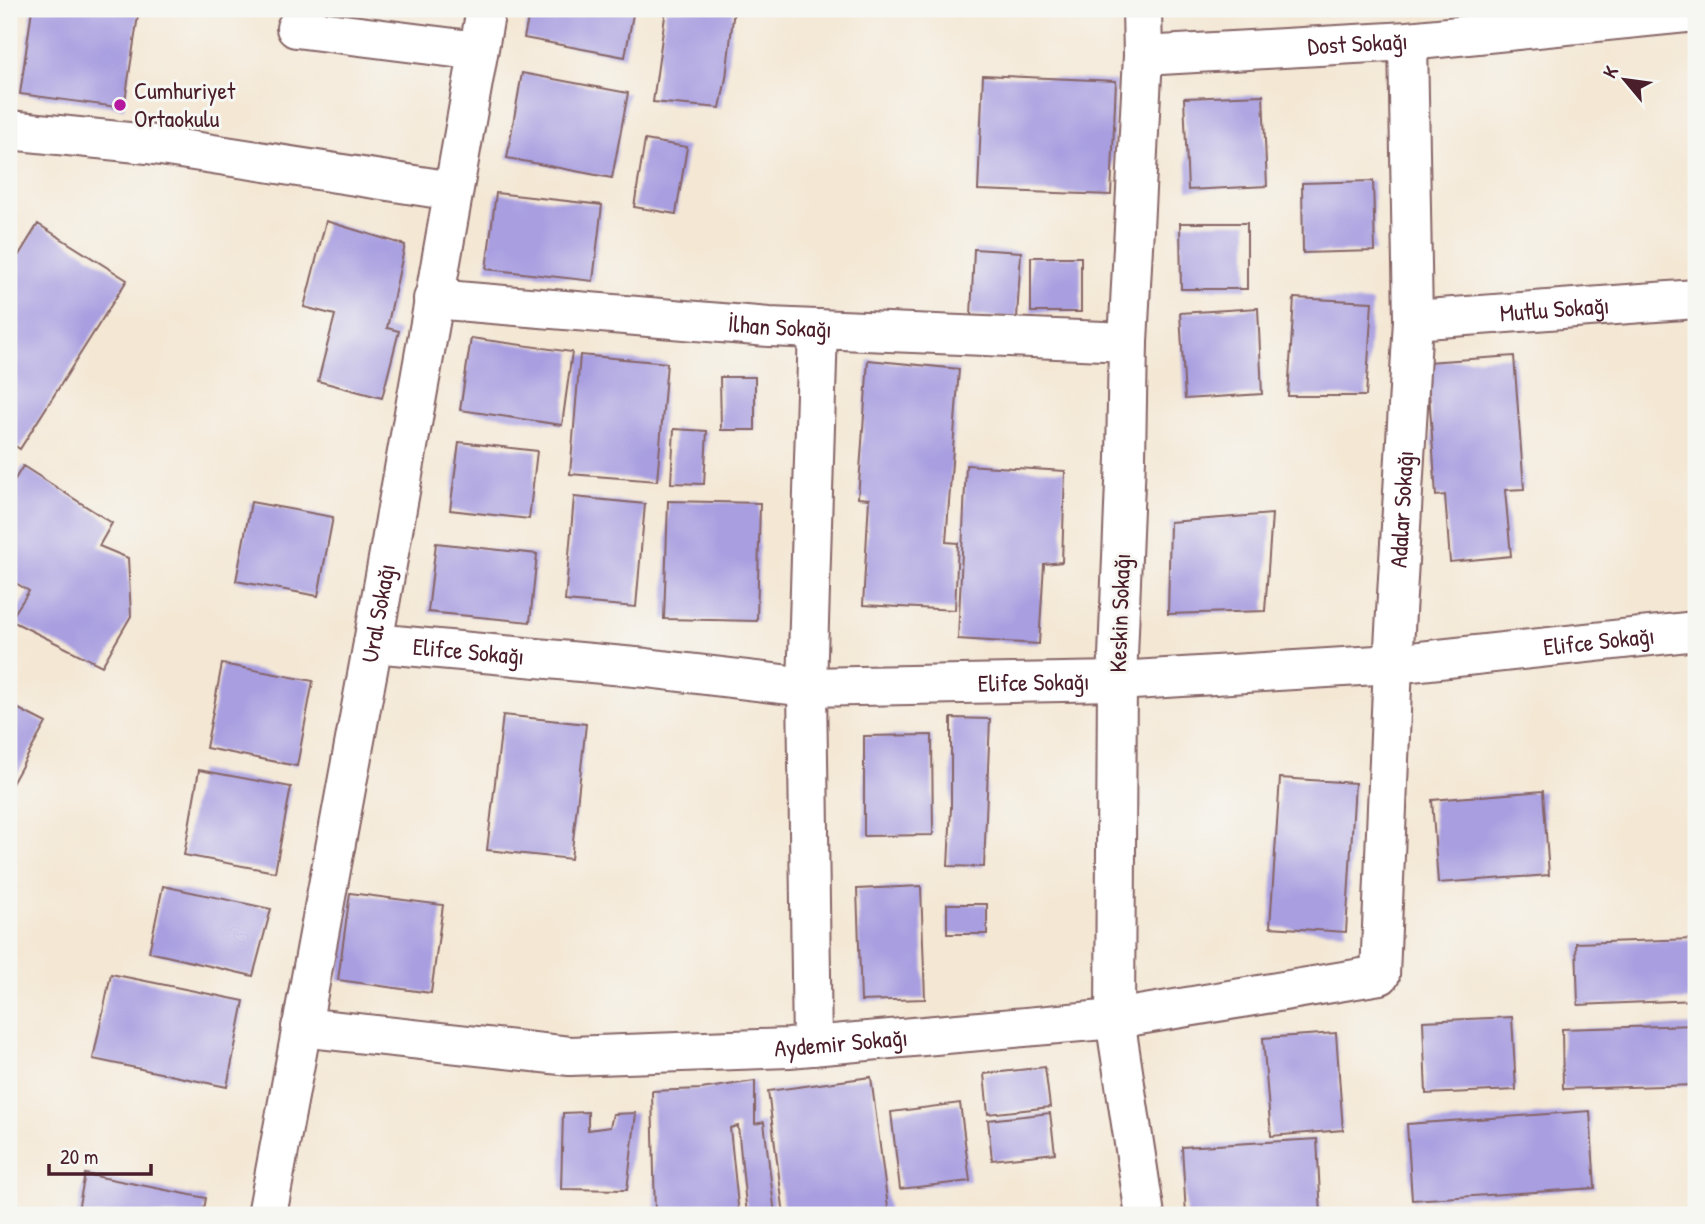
<svg xmlns="http://www.w3.org/2000/svg" width="1705" height="1224" font-family="'Patrick Hand',sans-serif">
  <style>
    .building { fill: #a89ee0 }
    .lines { fill: none; stroke-linecap: round; stroke-linejoin: round }
    .minor-casing { stroke: #866566; stroke-width: 42 }
    .minor { stroke: #fff; stroke-width: 38 }
    .poi-dot { fill: #b5179e; stroke: #f6f6f2; stroke-width: 2.5 }
    .labels { text-anchor: middle; stroke-width: 6; stroke-linejoin: round; paint-order: stroke }
    .street-label { font-size: 24px; fill: #4a1f2b; stroke: #f6f6f2 }
    .poi-label { font-size: 24px; fill: #4a1f2b; stroke: #f6f6f2; text-anchor: start }
  </style>
  <rect width="100%" height="100%" fill="#f6f6f2"/>
  <filter id="ink" filterUnits="userSpaceOnUse"><feTurbulence type="fractalNoise" baseFrequency=".0143" numOctaves="2"/><feDisplacementMap in="SourceGraphic" scale="14" xChannelSelector="R" yChannelSelector="G"/><feConvolveMatrix kernelMatrix="1 2 1 2 8 2 1 2 1" color-interpolation-filters="sRGB"/></filter>
  <filter id="wash" filterUnits="userSpaceOnUse"><feTurbulence type="fractalNoise" baseFrequency=".00686" numOctaves="4" result="noise"/><feDisplacementMap in="SourceGraphic" scale="28" xChannelSelector="R" yChannelSelector="G"/><feGaussianBlur stdDeviation="1.57" result="paint"/><feColorMatrix in="noise" values="0 0 0 0 0 0 0 0 0 0 0 0 0 0 0 0 0 1.4 0 .05"/><feComposite in="paint" operator="in"/></filter>
  <g filter="url(#wash)">
    <rect width="100%" height="100%" fill="#f4e8d5"/>
    <g id="blocks">
      <!-- building -->
      <path class="building" d="M 32,9 L 139,9 L 124,108 L 20,94 Z
        M 530,9 L 634,9 L 625,57 L 524,38 Z
        M 666,9 L 734,9 L 726,78 L 720,108 L 653,102 Z
        M 522,73 L 628,93 L 612,178 L 507,158 Z
        M 983,75 L 1116,81 L 1111,195 L 978,190 Z
        M 1263,95 L 1267,186 L 1188,190 L 1184,98 Z
        M 645,140 L 687,147 L 676,214 L 634,207 Z
        M 1373,181 L 1375,251 L 1303,253 L 1302,183 Z
        M 496,193 L 602,205 L 593,281 L 486,269 Z
        M 326,221 L 405,245 L 387,328 L 399,331 L 382,398 L 318,381 L 335,315 L 304,307 Z
        M 1180,223 L 1247,223 L 1247,289 L 1181,289 Z
        M 38,224 L 127,280 L 20,449 L 9,442 L 9,271 Z
        M 974,249 L 1021,252 L 1017,318 L 971,316 Z
        M 1031,257 L 1081,257 L 1081,312 L 1031,312 Z
        M 1294,298 L 1372,302 L 1366,396 L 1288,396 Z
        M 1258,308 L 1262,394 L 1185,399 L 1180,313 Z
        M 471,338 L 572,352 L 562,425 L 460,410 Z
        M 580,355 L 667,363 L 657,481 L 570,474 Z
        M 1514,356 L 1524,489 L 1505,490 L 1511,556 L 1450,562 L 1445,495 L 1436,496 L 1427,362 Z
        M 868,360 L 959,369 L 946,542 L 958,543 L 955,610 L 863,605 L 869,499 L 858,498 Z
        M 720,377 L 755,377 L 755,430 L 721,430 Z
        M 674,429 L 707,431 L 704,484 L 671,483 Z
        M 459,442 L 537,451 L 529,519 L 450,510 Z
        M 966,465 L 1065,471 L 1062,562 L 1044,564 L 1039,644 L 958,639 Z
        M 23,466 L 112,523 L 99,546 L 128,558 L 131,616 L 102,666 L 10,620 L 29,591 L 9,579 L 9,489 Z
        M 574,497 L 645,504 L 636,607 L 565,601 Z
        M 668,501 L 760,503 L 757,621 L 664,619 Z
        M 251,502 L 333,517 L 318,596 L 236,581 Z
        M 1272,514 L 1265,611 L 1168,614 L 1170,522 Z
        M 436,543 L 537,554 L 530,622 L 428,612 Z
        M 222,664 L 313,681 L 297,766 L 206,748 Z
        M 9,704 L 46,723 L 9,789 Z
        M 503,715 L 586,724 L 571,859 L 487,850 Z
        M 951,718 L 990,719 L 984,867 L 948,866 L 951,808 Z
        M 932,735 L 933,835 L 864,836 L 864,736 Z
        M 199,770 L 291,787 L 275,872 L 184,855 Z
        M 1280,778 L 1355,783 L 1346,932 L 1270,927 Z
        M 1543,791 L 1549,875 L 1438,883 L 1432,800 Z
        M 163,886 L 271,909 L 253,976 L 149,952 Z
        M 921,886 L 925,999 L 861,1001 L 857,889 Z
        M 350,893 L 443,905 L 431,993 L 338,980 Z
        M 947,904 L 987,904 L 987,934 L 947,934 Z
        M 1694,939 L 1696,1000 L 1578,1005 L 1576,943 Z
        M 111,974 L 244,1001 L 227,1087 L 93,1059 Z
        M 1512,1017 L 1516,1090 L 1426,1094 L 1423,1021 Z
        M 1696,1025 L 1696,1085 L 1563,1089 L 1562,1029 Z
        M 1336,1033 L 1343,1130 L 1271,1136 L 1263,1038 Z
        M 1045,1067 L 1050,1107 L 988,1114 L 984,1074 Z
        M 871,1077 L 889,1215 L 784,1215 L 768,1091 Z
        M 755,1081 L 755,1124 L 764,1122 L 775,1215 L 747,1215 L 738,1126 L 730,1128 L 739,1215 L 655,1215 L 652,1091 L 701,1089 Z
        M 960,1103 L 970,1181 L 900,1189 L 891,1112 Z
        M 1590,1111 L 1595,1188 L 1412,1200 L 1407,1124 Z
        M 588,1112 L 588,1130 L 610,1127 L 613,1114 L 636,1113 L 627,1190 L 561,1189 L 563,1113 Z
        M 1050,1113 L 1055,1153 L 992,1160 L 988,1120 Z
        M 1317,1139 L 1321,1215 L 1186,1215 L 1182,1147 Z
        M 85,1174 L 206,1198 L 203,1215 L 77,1215 Z"/>
    </g>
  </g>
  <g filter="url(#ink)">
    <use href="#blocks" fill-opacity="0" stroke="#866566" stroke-width="2"/>
    <g class="lines">
      <defs>
        <g id="minor">
          <path d="M 1142,9 L 1143,56 L 1128,342 L 1126,458 L 1117,681 L 1115,1019 L 1145,1215"/>
          <path d="M 296,28 L 478,51"/>
          <path id="s1" d="M 1143,56 L 1408,41 L 1696,12"/>
          <path d="M 9,130 L 148,144 L 453,191"/>
          <path id="s2" d="M 433,299 L 769,327 L 1128,342"/>
          <path id="s3" d="M 1413,320 L 1696,299"/>
          <path id="s4" d="M 373,643 L 646,668 L 807,687 L 1117,681 L 1393,664 L 1696,631"/>
          <path id="s5" d="M 301,1027 L 570,1056 L 789,1048 L 1115,1019 L 1380,975 L 1393,664 L 1413,320 L 1408,41"/>
          <path d="M 812,1046 L 807,687 L 818,329"/>
          <path id="s6" d="M 267,1215 L 373,643 L 486,9"/>
        </g>
      </defs>
      <!-- minor casing -->
      <use href="#minor" class="minor-casing"/>
      <!-- minor -->
      <use href="#minor" class="minor"/>
    </g>
  </g>
  <!-- markers -->
  <circle class="poi-dot" cx="120" cy="105" r="7"/>
  <g class="labels">
    <!-- street labels -->
    <g class="street-label">
      <text dy="8" stroke="none"><textPath href="#s1" startOffset="215">Dost Sokağı</textPath></text>
      <text dy="8" stroke="none"><textPath href="#s3" startOffset="142">Mutlu Sokağı</textPath></text>
      <text dy="8" stroke="none"><textPath href="#s2" startOffset="348">İlhan Sokağı</textPath></text>
      <text dy="8" stroke="none"><textPath href="#s5" startOffset="1552">Adalar Sokağı</textPath></text>
      <text dy="8" stroke="none"><textPath href="#s6" startOffset="612">Ural Sokağı</textPath></text>
      <text transform="translate(1120 613) rotate(-88)" y="8">Keskin Sokağı</text>
      <text dy="8" stroke="none"><textPath href="#s4" startOffset="1230">Elifce Sokağı</textPath></text>
      <text dy="8" stroke="none"><textPath href="#s4" startOffset="96">Elifce Sokağı</textPath></text>
      <text dy="8" stroke="none"><textPath href="#s4" startOffset="663">Elifce Sokağı</textPath></text>
      <text dy="8" stroke="none"><textPath href="#s5" startOffset="542">Aydemir Sokağı</textPath></text>
    </g>
    <!-- poi labels -->
    <g class="poi-label">
      <text x="134" y="99">Cumhuriyet<tspan x="134" dy="28">Ortaokulu</tspan></text>
    </g>
  </g>
  <!-- margin -->
  <rect width="1705" height="1224" fill="none" stroke="#f6f6f2" stroke-width="35"/>
  <!-- north arrow -->
  <g transform="translate(1625 80) rotate(299)" stroke="#f6f6f2" stroke-width="5" paint-order="stroke">
  <path d="M0-5L12 26L0 18L-12 26Z" fill="#4a1f2b"/>
  <text y="-10" font-size="19" font-weight="bold" text-anchor="middle" fill="#4a1f2b">K</text>
  </g>
  <!-- scale -->
  <path d="M49 1164v10h102v-10" fill="none" stroke="#4a1f2b" stroke-width="3.5"/>
  <text x="60" y="1164" font-size="21" fill="#4a1f2b" stroke="#f6f6f2" stroke-width="5" paint-order="stroke">20 m</text>
</svg>
